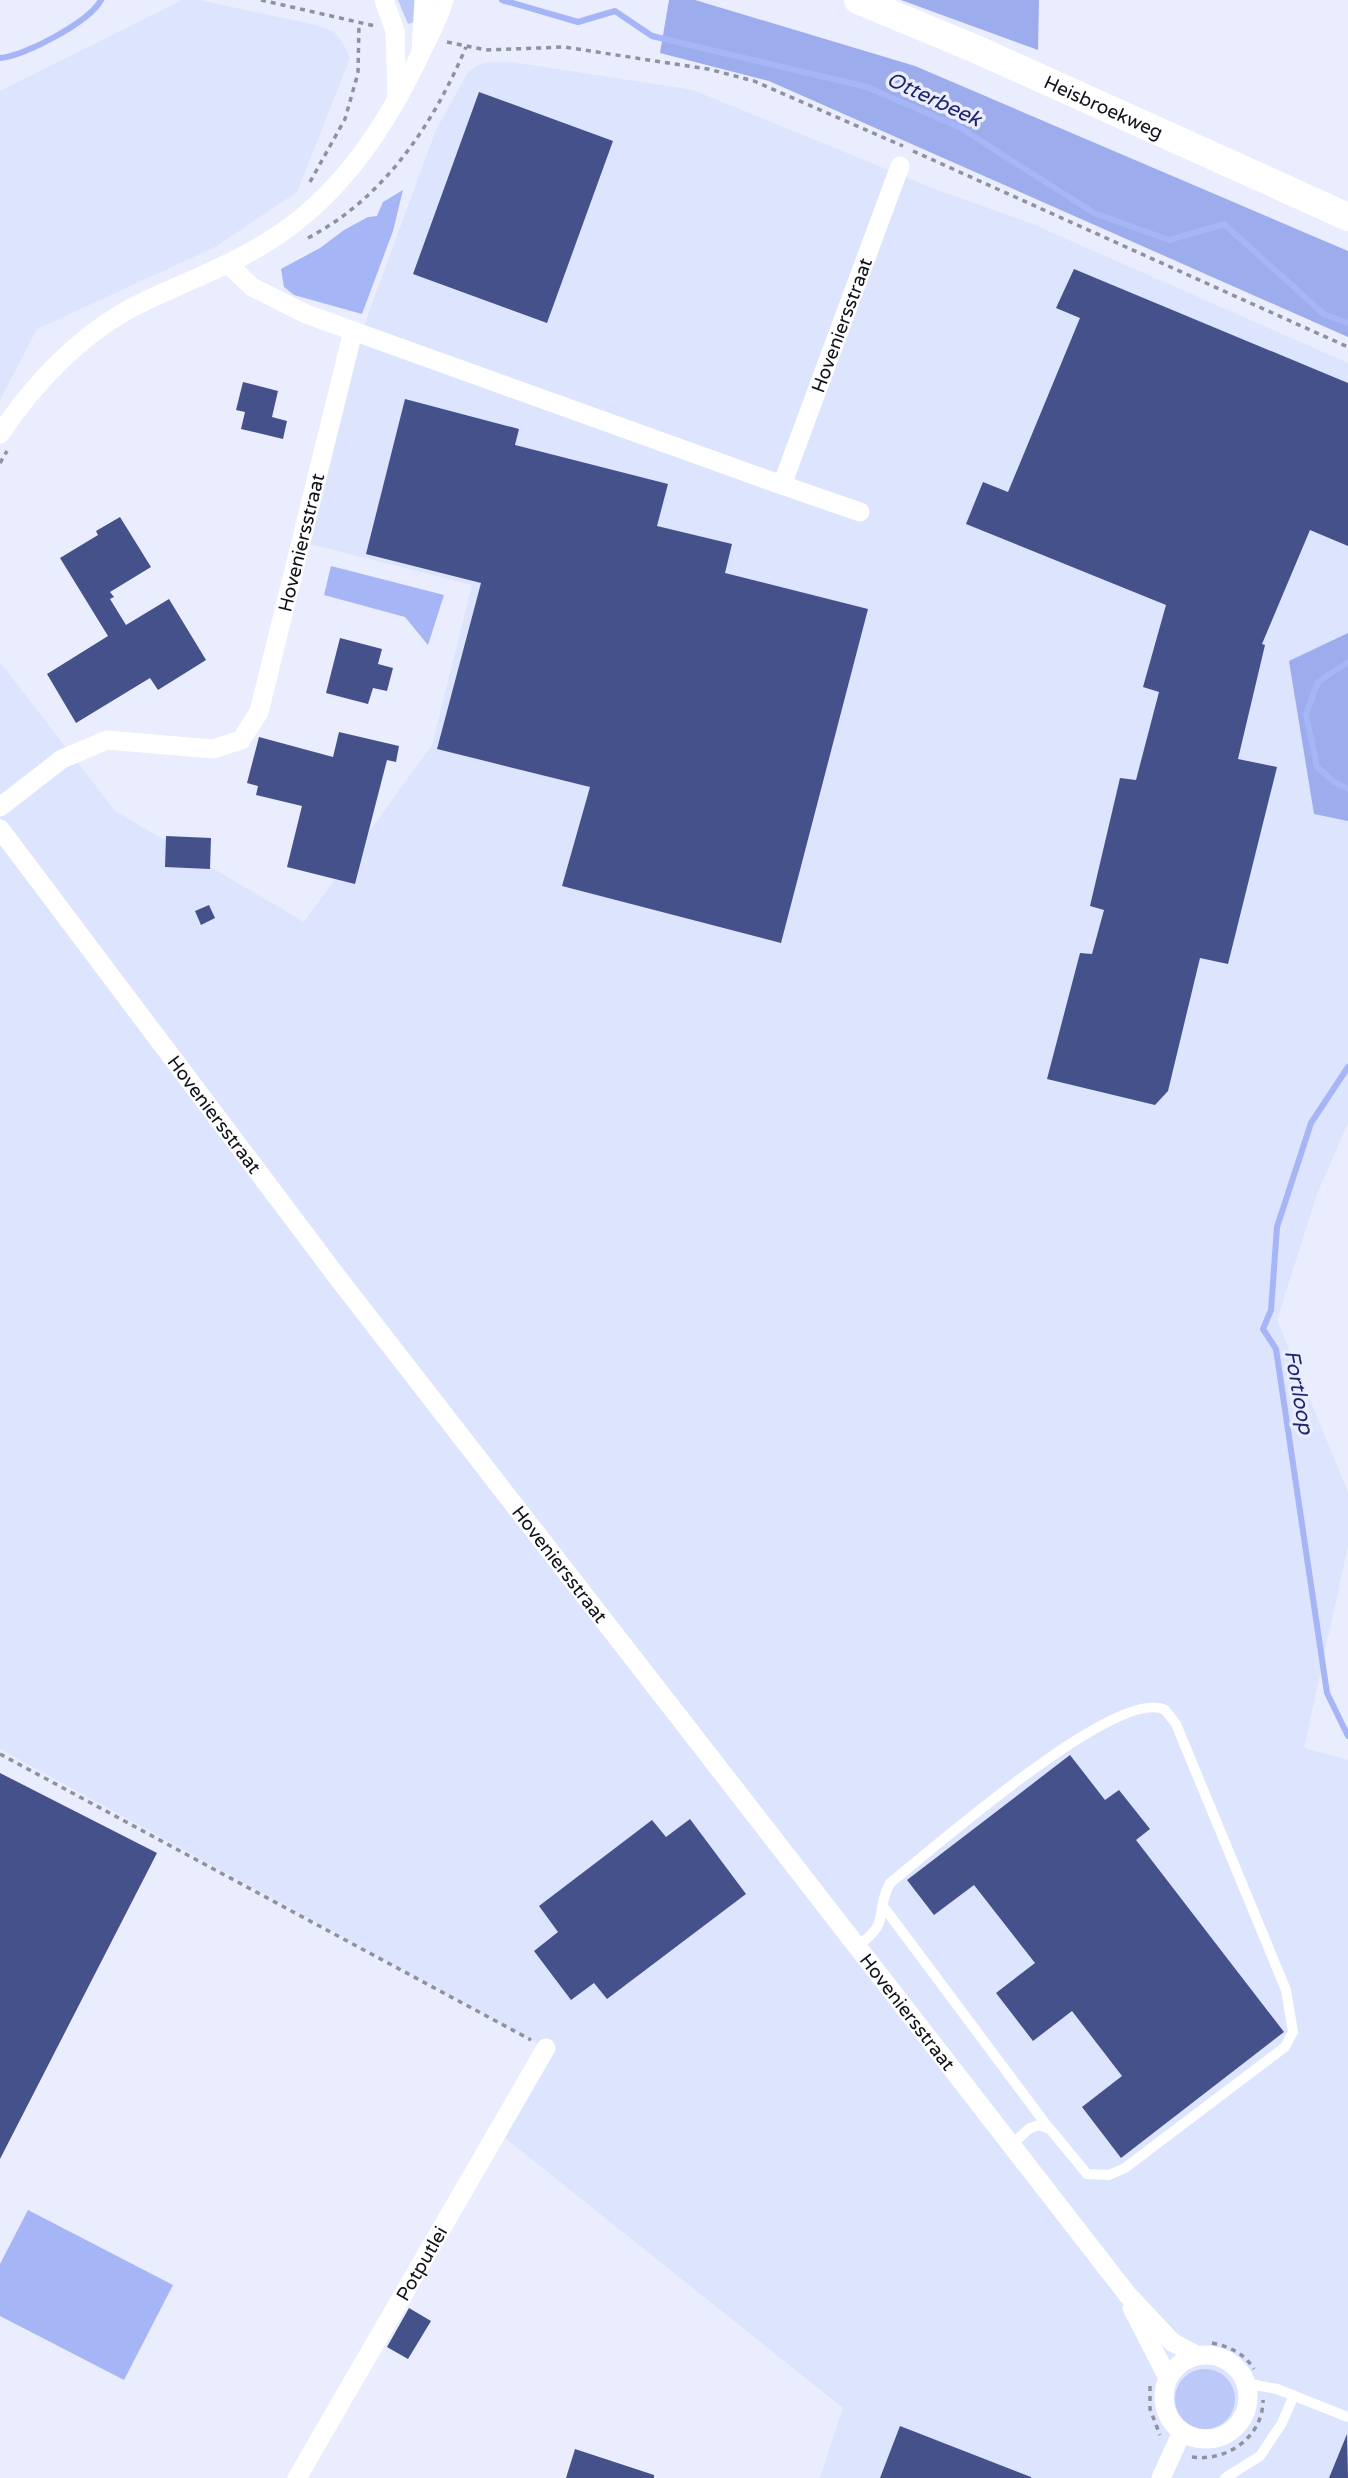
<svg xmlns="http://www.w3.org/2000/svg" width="1348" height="2478" font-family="'Varela Round',sans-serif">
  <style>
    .built { fill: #dce4fe }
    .green { fill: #bcc8f8 }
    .forest { fill: #9dacec }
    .water { fill: #a6b5f6 }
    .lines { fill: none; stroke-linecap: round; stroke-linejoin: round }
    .stream { stroke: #a6b5f6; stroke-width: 6 }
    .building { fill: #45518a }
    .path { stroke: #8f929e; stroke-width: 3.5; stroke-dasharray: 5 5; stroke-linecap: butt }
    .lane { stroke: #fff; stroke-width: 10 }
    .street { stroke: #fff; stroke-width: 19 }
    .secondary { stroke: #fff; stroke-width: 28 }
    .labels { text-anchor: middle; stroke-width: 7; stroke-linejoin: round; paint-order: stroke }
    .street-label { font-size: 19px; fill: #10121a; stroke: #e9edfd }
    .water-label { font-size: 21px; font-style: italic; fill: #20246d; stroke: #e9edfd }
  </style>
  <rect width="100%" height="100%" fill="#e9edfd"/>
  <!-- built -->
  <path class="built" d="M 183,0 L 199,0 L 320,26 L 334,32 L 343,43 L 350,58 L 297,192 L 215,247 L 37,329 L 0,400 L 0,91 Z
    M 493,62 L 512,62 L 693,90 L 932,188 L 1030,223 L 1348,363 L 1348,1123 L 1317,1194 L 1277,1320 L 1348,1492 L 1348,1546 L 1304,1748 L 1348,1760 L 1348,2478 L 820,2478 L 843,2408 L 499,2133 L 546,2048 L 0,1749 L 0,662 L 115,811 L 304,922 L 432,745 L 472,585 L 310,544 L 366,320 L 436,130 L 468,72 L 480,64 Z"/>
  <!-- green -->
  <path class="green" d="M 398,0 L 416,0 L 414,22 L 408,24 Z
    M1175 2399a30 30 0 1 1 60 0a30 30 0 1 1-60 0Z"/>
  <!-- forest -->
  <path class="forest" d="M 669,0 L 695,0 L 915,66 L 1348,251 L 1348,337 L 769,81 L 660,53 Z
    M 901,0 L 1039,0 L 1038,50 Z
    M 1348,633 L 1348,821 L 1314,814 L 1289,661 Z"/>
  <!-- water -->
  <path class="water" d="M 403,190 L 393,231 L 362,314 L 294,295 L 284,287 L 281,269 L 320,248 L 344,230 L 368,217 L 377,216 L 383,202 Z
    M 331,566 L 444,595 L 428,645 L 405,617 L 324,595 Z
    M 28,2210 L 173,2285 L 124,2380 L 0,2316 L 0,2264 Z"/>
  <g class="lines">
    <!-- stream -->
    <path class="stream" d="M 502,0 L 578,22 L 615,11 L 652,36 L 867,87 L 959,127 L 1094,213 L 1169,240 L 1224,224 L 1325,315 L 1348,323
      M 0,58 C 25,56 89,22 101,0
      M 1348,662 L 1318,682 L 1306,714 L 1317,767 L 1334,782 L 1348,789
      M 1348,1067 L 1311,1123 L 1277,1227 L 1271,1310 L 1263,1329 L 1276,1349 L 1327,1693 L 1348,1736"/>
  </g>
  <!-- building -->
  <path class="building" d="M 479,92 L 613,141 L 547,323 L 413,274 Z
    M 1074,269 L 1348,383 L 1348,546 L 1310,530 L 1262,644 L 1265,645 L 1238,759 L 1277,767 L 1228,964 L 1200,958 L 1168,1091 L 1155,1105 L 1047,1079 L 1080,953 L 1092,954 L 1104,910 L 1090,906 L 1120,778 L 1136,780 L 1159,692 L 1143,687 L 1166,605 L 966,524 L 983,482 L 1008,492 L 1080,318 L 1056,308 Z
    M 243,382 L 278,391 L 272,417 L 287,421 L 283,439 L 241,429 L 245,412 L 236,410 Z
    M 405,399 L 519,429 L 515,445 L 668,484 L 657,526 L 732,544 L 725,573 L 868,609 L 781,943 L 562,886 L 590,787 L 437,749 L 481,583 L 366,554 Z
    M 120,517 L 151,567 L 110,592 L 114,597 L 110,599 L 126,625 L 169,599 L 206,660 L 158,690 L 150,678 L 76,723 L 47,674 L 108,636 L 60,558 L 98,535 L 96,531 Z
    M 340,638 L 382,649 L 378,664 L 393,668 L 387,691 L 373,688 L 368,704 L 326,693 Z
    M 339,732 L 399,746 L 396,762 L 387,760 L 355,884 L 287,867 L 302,806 L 256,795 L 258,786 L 247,783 L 259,737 L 333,757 Z
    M 166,836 L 211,838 L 210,869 L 165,867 Z
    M 209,905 L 215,918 L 201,925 L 195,911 Z
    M 1070,1755 L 1105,1800 L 1119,1790 L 1150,1829 L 1136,1840 L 1284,2032 L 1121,2158 L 1082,2107 L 1122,2076 L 1072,2011 L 1033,2041 L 996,1993 L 1035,1963 L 974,1885 L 934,1915 L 907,1880 Z
    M 0,1773 L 157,1853 L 0,2159 Z
    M 690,1819 L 746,1894 L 607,1999 L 594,1983 L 571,2000 L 534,1951 L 558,1932 L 539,1906 L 652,1820 L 666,1837 Z
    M 409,2308 L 431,2321 L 408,2359 L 387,2347 Z
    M 900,2426 L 1031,2477 L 1031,2478 L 880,2478 Z
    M 1347,2434 L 1348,2478 L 1329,2478 Z
    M 575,2449 L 654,2475 L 654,2478 L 566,2478 Z"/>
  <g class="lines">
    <!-- path -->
    <path class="path" d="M 261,0 L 375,26
      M 447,42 L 486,50 L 564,47 L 708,69 L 754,81 L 903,146
      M 913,151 L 1348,347
      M 310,182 L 345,119 L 358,73 L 359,24
      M 308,238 C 384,198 433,125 466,47
      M 0,463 L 7,451
      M 0,1754 L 531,2040
      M 1212,2343 C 1230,2347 1244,2353 1254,2369
      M 1150,2386 L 1150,2409 L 1160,2435
      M 1192,2457 C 1227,2462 1263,2437 1263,2400"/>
    <!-- lane -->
    <path class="lane" d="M 883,1906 L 1048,2127
      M 857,1946 C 893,1921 873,1914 890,1883 C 932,1850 1118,1685 1165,1710 L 1176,1724 L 1286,1990 L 1293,2032 L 1285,2047 L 1125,2168 L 1109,2175 L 1087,2174 L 1050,2129 L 1039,2125 L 1030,2128 L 1011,2145
      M 1245,2383 L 1277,2389 L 1348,2417
      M 1225,2478 L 1260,2456 L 1282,2423 L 1294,2395"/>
    <!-- street -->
    <g class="street">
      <path d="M 384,0 L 395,31 L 397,95"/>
      <path d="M 421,51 L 424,0"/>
      <path id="s1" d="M 228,264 L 252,287 L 306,314 L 782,485 L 900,166"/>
      <path d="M 0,434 C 34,383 82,333 137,305 C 186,281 239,263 284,231 C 348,185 387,123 421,53 C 430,34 438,20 444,0"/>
      <path d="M 782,485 L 860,512"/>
      <path id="s2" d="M 0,807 L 62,759 L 107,740 L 213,749 L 241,740 L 259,712 L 353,331"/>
      <path id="s3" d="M 0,829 L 338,1278 L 1127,2294 L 1172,2342 L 1198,2356"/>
      <path d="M 1132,2308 L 1168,2378"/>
      <circle cx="1206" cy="2397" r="42"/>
      <path id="s4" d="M 297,2478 L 546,2048"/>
      <path d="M 1161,2478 L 1182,2432"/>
    </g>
    <!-- secondary -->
    <path class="secondary" id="s5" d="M 858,0 L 978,50 L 1348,217"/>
  </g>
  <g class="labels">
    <!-- street labels -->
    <g class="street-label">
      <text dy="7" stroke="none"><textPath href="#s5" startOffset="268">Heisbroekweg</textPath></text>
      <text dy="7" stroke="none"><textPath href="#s1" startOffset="770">Hoveniersstraat</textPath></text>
      <text dy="7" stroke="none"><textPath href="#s2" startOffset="471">Hoveniersstraat</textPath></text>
      <text dy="7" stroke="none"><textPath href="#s3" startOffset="357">Hoveniersstraat</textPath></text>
      <text dy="7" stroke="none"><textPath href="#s3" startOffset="924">Hoveniersstraat</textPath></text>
      <text dy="7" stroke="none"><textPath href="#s3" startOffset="1491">Hoveniersstraat</textPath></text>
      <text dy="7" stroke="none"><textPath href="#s4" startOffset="248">Potputlei</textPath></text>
    </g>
    <!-- water labels -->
    <g class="water-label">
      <text transform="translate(934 99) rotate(25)" y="7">Otterbeek</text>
      <text transform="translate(1299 1392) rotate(80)" y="7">Fortloop</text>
    </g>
  </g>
</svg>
